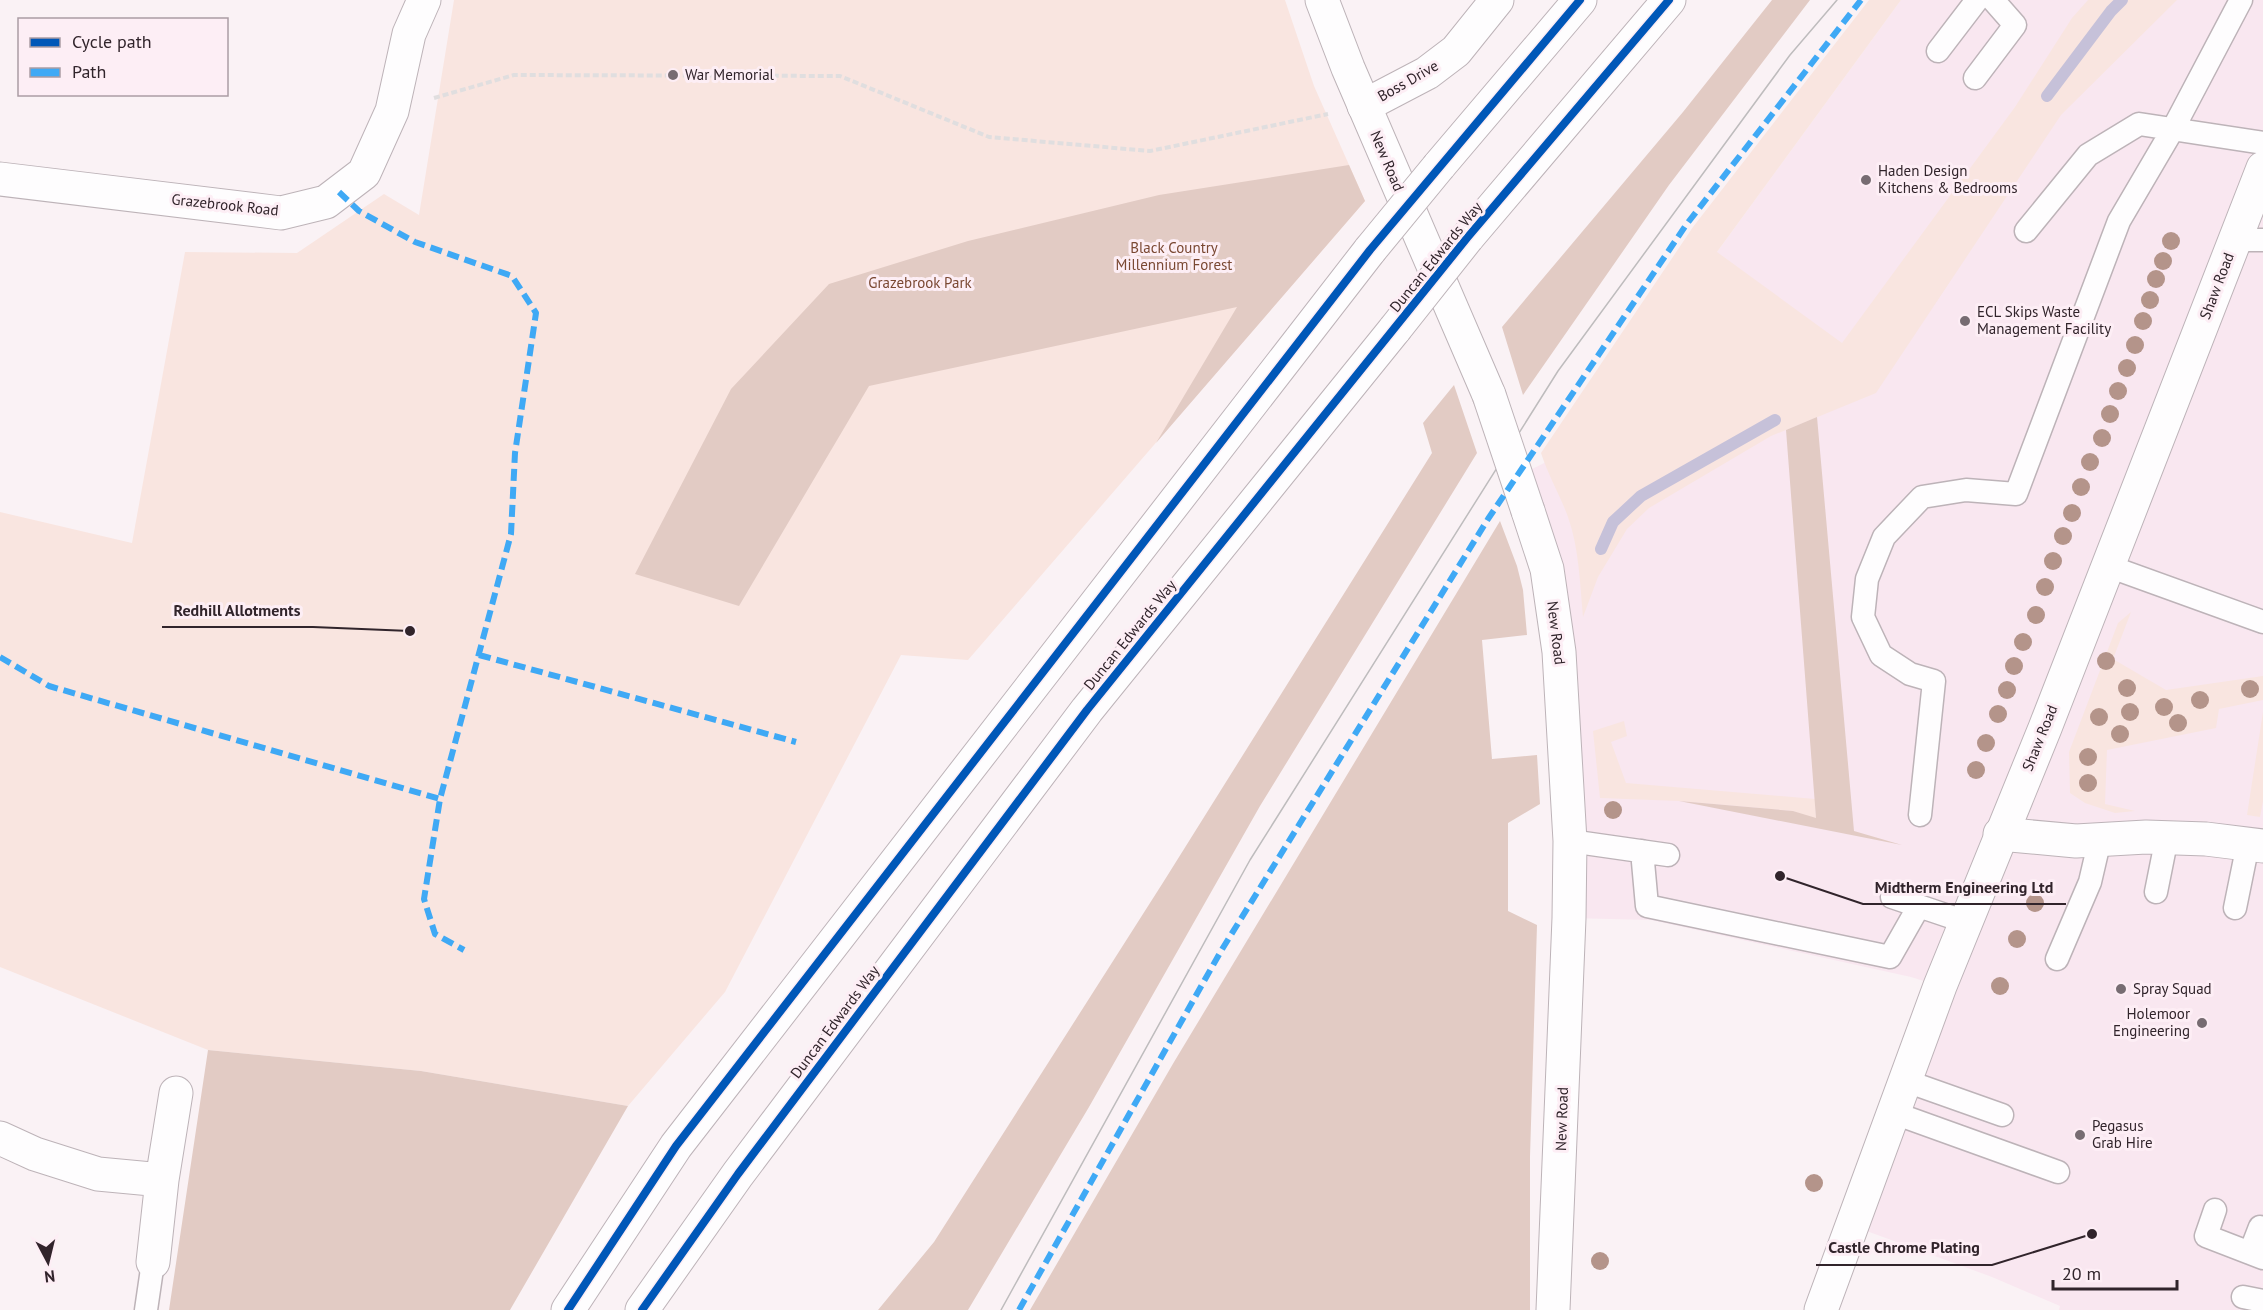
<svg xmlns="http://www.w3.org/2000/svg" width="2263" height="1310" font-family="'PT Sans',sans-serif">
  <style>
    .built { fill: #f9e7f0 }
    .green { fill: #f9e5e0 }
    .forest { fill: #e2cbc4 }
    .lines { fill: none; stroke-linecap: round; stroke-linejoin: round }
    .stream { stroke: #c6c1d9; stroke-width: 12 }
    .service-casing { stroke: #bdb3b8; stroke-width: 25 }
    .minor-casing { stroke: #bdb3b8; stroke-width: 35 }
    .tertiary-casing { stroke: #bdb3b8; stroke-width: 35 }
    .trunk-casing { stroke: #bdb3b8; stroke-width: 35 }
    .path { stroke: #e0dedf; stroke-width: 4; stroke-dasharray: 6 3; stroke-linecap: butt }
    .service { stroke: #fefdfe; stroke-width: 22 }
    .minor { stroke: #fefdfe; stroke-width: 33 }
    .tertiary { stroke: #fefdfe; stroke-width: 33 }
    .trunk { stroke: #fefdfe; stroke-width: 33 }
    .tram { stroke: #bebcbd; stroke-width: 1.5 }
    .tertiary-bridge-casing { stroke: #bdb3b8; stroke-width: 35; stroke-linecap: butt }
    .trunk-bridge-casing { stroke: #bdb3b8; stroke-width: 35; stroke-linecap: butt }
    .tertiary-bridge { stroke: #fefdfe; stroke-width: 33 }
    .trunk-bridge { stroke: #fefdfe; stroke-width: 33 }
    .quiet { stroke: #3fa9f5; stroke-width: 6; stroke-dasharray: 12 6; stroke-linecap: butt }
    .cycleway-casing { stroke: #fdeef5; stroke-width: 11 }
    .cycleway { stroke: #0057b8; stroke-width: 8 }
    .tree { fill: #b4948a }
    .poi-dot { fill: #776c72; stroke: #fdeef5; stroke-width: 2 }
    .labels { text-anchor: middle; stroke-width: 6; stroke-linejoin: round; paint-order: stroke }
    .poi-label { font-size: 15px; fill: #31242b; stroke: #fdeef5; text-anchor: start }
    .street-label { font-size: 15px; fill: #31242b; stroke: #fdeef5 }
    .park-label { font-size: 15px; fill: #7a4832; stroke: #fdeef5 }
    .leader { fill: none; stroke: #31242b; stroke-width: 2 }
    .callout-dot { fill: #31242b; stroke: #fdeef5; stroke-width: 2 }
    .callout-label { font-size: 16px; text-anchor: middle; font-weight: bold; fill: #31242b; stroke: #fdeef5; stroke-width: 6; stroke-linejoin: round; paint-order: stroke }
  </style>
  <rect width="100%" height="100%" fill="#faf2f5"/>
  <!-- built -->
  <path class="built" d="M 1901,0 L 2263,0 L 2263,1310 L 2059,1310 L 2060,1306 L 1992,1277 L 1853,1226 L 1940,986 L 1911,977 L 1651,920 L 1569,918 L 1570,841 L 1517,477 L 1544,463 L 1717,252 Z"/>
  <!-- green -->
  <path class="green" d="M 454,0 L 1285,0 L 1314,86 L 1365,201 L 968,660 L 901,655 L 725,992 L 628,1106 L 421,1071 L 208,1050 L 0,967 L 0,512 L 132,543 L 185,252 L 297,253 L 384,194 L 419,215 Z
    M 1869,0 L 1901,0 L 1717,252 L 1842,343 L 2015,107 L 2072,18 L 2088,0 L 2177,0 L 2061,115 L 1876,393 L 1771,436 L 1649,508 L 1627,529 L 1598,577 L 1583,617 C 1580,584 1579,548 1568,517 C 1560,495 1548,475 1541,453 L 1693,227 Z
    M 2131,612 L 2113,659 L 2166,690 L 2263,676 L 2263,700 L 2219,709 L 2216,728 L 2107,750 L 2105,804 L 2135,811 L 2115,813 L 2085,803 L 2070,793 L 2069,752 L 2118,623 Z
    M 2263,712 L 2263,801 L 2260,817 L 2247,815 Z
    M 1624,721 L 1627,736 L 1611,742 L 1626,783 L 1815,799 L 1816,819 L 1793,811 L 1679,801 L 1600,798 L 1593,731 Z"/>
  <!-- forest -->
  <path class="forest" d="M 1772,0 L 1810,0 L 1669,185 L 1523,395 L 1502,327 L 1683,112 Z
    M 1349,165 L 1365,201 L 1156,443 L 1237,307 L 869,386 L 739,606 L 635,574 L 731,389 L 829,284 L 968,241 L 1159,195 Z
    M 1454,385 L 1477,453 L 1260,806 L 1089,1107 L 968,1310 L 878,1310 L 934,1242 L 1164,881 L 1432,453 L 1423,423 Z
    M 1817,417 L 1854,831 L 1902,845 L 1679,801 L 1793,811 L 1816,818 L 1786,430 Z
    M 1500,521 L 1517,566 L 1523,590 L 1527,635 L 1482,640 L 1492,759 L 1537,755 L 1540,804 L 1508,823 L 1508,911 L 1537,925 L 1530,1157 L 1530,1310 L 1030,1310 L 1174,1062 Z
    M 208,1050 L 421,1071 L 628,1106 L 510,1310 L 169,1310 Z"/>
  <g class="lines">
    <!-- stream -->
    <path class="stream" d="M 2047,96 L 2111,11 L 2122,0
      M 1601,549 L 1613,522 L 1641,496 L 1775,420"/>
    <defs>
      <path id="service" d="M 1938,51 L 1977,0
        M 1975,78 L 2015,25 L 1993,0
        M 2026,231 L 2088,155 L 2139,124 L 2263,143
        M 2235,240 L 2263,240
        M 2108,566 L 2263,622
        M 1920,815 L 1934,681 L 1910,674 L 1881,655 L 1863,617 L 1867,579 L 1884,537 L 1922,497 L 1966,490 L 2016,494 L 2119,221 L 2173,129 L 2241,0
        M 1570,841 L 1668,855
        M 1642,851 L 1647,906 L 1890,957 L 1919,906
        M 2156,892 L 2167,837
        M 1892,897 L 1966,922
        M 2235,908 L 2248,844
        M 2057,959 L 2090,882 L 2100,839
        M 1906,1081 L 2002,1115
        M 1894,1113 L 2058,1172
        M 2215,1210 L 2206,1236 L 2263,1258
        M 2250,1253 L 2260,1227
        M 2243,1297 L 2263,1301
        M 146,1310 L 153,1262"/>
      <path id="minor" d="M 1364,106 L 1427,73 L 1456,51 L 1497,0
        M 0,179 L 281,213 L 326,202 L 364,173 L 392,111 L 409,34 L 424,0
        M 2000,834 L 2076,841 L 2146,837 L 2206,839 L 2263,846
        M 0,1138 L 35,1154 L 98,1174 L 162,1180
        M 153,1262 L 162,1180 L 176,1093"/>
      <path id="tertiary" d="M 1322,0 L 1348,68 L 1489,395
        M 1528,511 L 1547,569 L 1559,652 L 1570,841 L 1569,918 L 1553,1310
        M 1821,1310 L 1940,986 L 2045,728 L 2263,168"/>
      <path id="trunk" d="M 1439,166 L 1580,0
        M 1467,238 L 1669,0
        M 568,1310 L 676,1146 L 1370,250
        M 642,1310 L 738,1174 L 1087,710 L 1395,329"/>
    </defs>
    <!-- service casing -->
    <use href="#service" class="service-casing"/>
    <!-- minor casing -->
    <use href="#minor" class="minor-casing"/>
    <!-- tertiary casing -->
    <use href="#tertiary" class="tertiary-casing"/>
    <!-- trunk casing -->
    <use href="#trunk" class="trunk-casing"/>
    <!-- path -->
    <path class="path" d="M 434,98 L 514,75 L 840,76 L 989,137 L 1150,151 L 1328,114"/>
    <!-- service -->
    <use href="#service" class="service"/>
    <!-- minor -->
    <use href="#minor" class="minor"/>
    <!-- tertiary -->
    <use href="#tertiary" class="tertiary"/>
    <!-- trunk -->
    <use href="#trunk" class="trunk"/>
    <!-- tram -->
    <path class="tram" d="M 1001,1310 L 1250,860 L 1558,371 L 1790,55 L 1837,0"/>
    <defs>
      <path id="tertiary-bridge" d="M 1489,395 L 1528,511"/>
      <path id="trunk-bridge" d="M 1370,250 L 1439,166
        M 1395,329 L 1467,238"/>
    </defs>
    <!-- tertiary-bridge casing -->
    <use href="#tertiary-bridge" class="tertiary-bridge-casing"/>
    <!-- trunk-bridge casing -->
    <use href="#trunk-bridge" class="trunk-bridge-casing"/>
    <!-- tertiary-bridge -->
    <use href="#tertiary-bridge" class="tertiary-bridge"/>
    <!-- trunk-bridge -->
    <use href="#trunk-bridge" class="trunk-bridge"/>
    <!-- quiet -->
    <path class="quiet" d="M 339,192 L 359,211 L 415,242 L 512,276 L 536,313 L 515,453 L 511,534 L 440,799 L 424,899 L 435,934 L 464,950
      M 479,655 L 796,742
      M 0,657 L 49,686 L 440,799
      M 1019,1310 L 1221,951 L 1488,519 L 1686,225 L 1861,0"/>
    <defs>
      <path id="cycleway" d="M 568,1310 L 676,1146 L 1370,250 L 1580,0
        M 642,1310 L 738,1174 L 1087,710 L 1467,238 L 1669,0"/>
    </defs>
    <!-- cycleway casing -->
    <use href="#cycleway" class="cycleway-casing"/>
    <!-- cycleway -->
    <use href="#cycleway" class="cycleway"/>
  </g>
  <!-- trees -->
  <g class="tree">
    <circle cx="2171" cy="241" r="9"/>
    <circle cx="2163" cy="261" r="9"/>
    <circle cx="2156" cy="279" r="9"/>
    <circle cx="2150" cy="300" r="9"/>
    <circle cx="2143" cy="321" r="9"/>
    <circle cx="2135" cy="345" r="9"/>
    <circle cx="2127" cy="368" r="9"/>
    <circle cx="2118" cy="391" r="9"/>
    <circle cx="2110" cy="414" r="9"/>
    <circle cx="2102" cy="438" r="9"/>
    <circle cx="2090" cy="462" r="9"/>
    <circle cx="2081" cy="487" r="9"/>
    <circle cx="2072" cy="513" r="9"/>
    <circle cx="2063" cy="536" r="9"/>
    <circle cx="2053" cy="561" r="9"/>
    <circle cx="2045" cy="587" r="9"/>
    <circle cx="2036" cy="615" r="9"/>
    <circle cx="2023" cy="642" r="9"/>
    <circle cx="2106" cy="661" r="9"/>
    <circle cx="2014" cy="666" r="9"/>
    <circle cx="2127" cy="688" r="9"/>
    <circle cx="2250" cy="689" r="9"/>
    <circle cx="2007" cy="690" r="9"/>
    <circle cx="2200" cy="700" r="9"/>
    <circle cx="2164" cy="707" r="9"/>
    <circle cx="2130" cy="712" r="9"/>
    <circle cx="1998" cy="714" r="9"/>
    <circle cx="2099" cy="717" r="9"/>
    <circle cx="2178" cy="723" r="9"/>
    <circle cx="2120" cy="734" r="9"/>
    <circle cx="1986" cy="743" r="9"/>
    <circle cx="2088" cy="757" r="9"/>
    <circle cx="1976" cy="770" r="9"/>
    <circle cx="2088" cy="783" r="9"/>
    <circle cx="1613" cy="810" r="9"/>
    <circle cx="2035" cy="903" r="9"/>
    <circle cx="2017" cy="939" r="9"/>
    <circle cx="2000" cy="986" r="9"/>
    <circle cx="1814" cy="1183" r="9"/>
    <circle cx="1600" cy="1261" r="9"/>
  </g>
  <!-- markers -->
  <g class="poi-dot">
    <circle cx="673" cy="75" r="6"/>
    <circle cx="1866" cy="180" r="6"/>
    <circle cx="1965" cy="321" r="6"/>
    <circle cx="2121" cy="989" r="6"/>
    <circle cx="2202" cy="1023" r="6"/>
    <circle cx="2080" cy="1135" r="6"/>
  </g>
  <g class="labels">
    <!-- poi labels -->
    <g class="poi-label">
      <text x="685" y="80">War Memorial</text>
      <text x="1878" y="176">Haden Design<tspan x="1878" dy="17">Kitchens &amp; Bedrooms</tspan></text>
      <text x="1977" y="317">ECL Skips Waste<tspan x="1977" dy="17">Management Facility</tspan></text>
      <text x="2133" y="994">Spray Squad</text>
      <text x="2190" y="1019" text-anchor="end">Holemoor<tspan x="2190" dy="17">Engineering</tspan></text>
      <text x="2092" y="1131">Pegasus<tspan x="2092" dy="17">Grab Hire</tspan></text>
    </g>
    <!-- street labels -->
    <g class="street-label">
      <text transform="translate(1408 81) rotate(-30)" y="5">Boss Drive</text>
      <text transform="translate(1387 161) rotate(67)" y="5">New Road</text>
      <text transform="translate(225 205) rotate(6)" y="5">Grazebrook Road</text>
      <text transform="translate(1436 257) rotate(-51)" y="5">Duncan Edwards Way</text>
      <text transform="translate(2217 286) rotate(-69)" y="5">Shaw Road</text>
      <text transform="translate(1556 633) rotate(83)" y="5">New Road</text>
      <text transform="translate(1130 635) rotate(-51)" y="5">Duncan Edwards Way</text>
      <text transform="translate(2040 738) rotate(-68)" y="5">Shaw Road</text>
      <text transform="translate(835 1022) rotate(-53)" y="5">Duncan Edwards Way</text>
      <text transform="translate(1562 1119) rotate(-88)" y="5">New Road</text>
    </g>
    <!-- park labels -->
    <g class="park-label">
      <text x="1174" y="253">Black Country<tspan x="1174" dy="17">Millennium Forest</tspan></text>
      <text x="920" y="288">Grazebrook Park</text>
    </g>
  </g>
  <!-- callouts -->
  <path class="leader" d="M410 631L313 627H162M1780 876L1863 904H2066M2092 1234L1992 1265H1816"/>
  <g class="callout-dot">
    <circle cx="410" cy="631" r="6"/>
    <circle cx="1780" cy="876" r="6"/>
    <circle cx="2092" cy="1234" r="6"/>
  </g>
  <g class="callout-label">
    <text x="237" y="616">Redhill Allotments</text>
    <text x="1964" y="893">Midtherm Engineering Ltd</text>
    <text x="1904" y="1253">Castle Chrome Plating</text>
  </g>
  <!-- legend -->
  <rect x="18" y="18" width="210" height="78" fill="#fdeef5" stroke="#ab9da4" stroke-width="1.5"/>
  <rect x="30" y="38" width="30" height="9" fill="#0057b8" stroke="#ab9da4" stroke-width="1.5"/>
  <text x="72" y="48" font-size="18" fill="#31242b">Cycle path</text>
  <rect x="30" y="68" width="30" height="9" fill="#3fa9f5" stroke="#ab9da4" stroke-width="1.5"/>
  <text x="72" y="78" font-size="18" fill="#31242b">Path</text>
  <!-- north arrow -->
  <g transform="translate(48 1262) rotate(173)" stroke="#fdeef5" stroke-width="4.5" paint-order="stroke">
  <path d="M0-4.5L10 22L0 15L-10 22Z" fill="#31242b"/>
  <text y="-9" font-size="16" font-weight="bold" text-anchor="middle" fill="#31242b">N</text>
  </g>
  <!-- scale -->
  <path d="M2053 1280v9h124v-9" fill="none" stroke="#31242b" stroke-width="3"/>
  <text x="2062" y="1280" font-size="18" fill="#31242b" stroke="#fdeef5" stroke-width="4.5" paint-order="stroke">20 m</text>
</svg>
